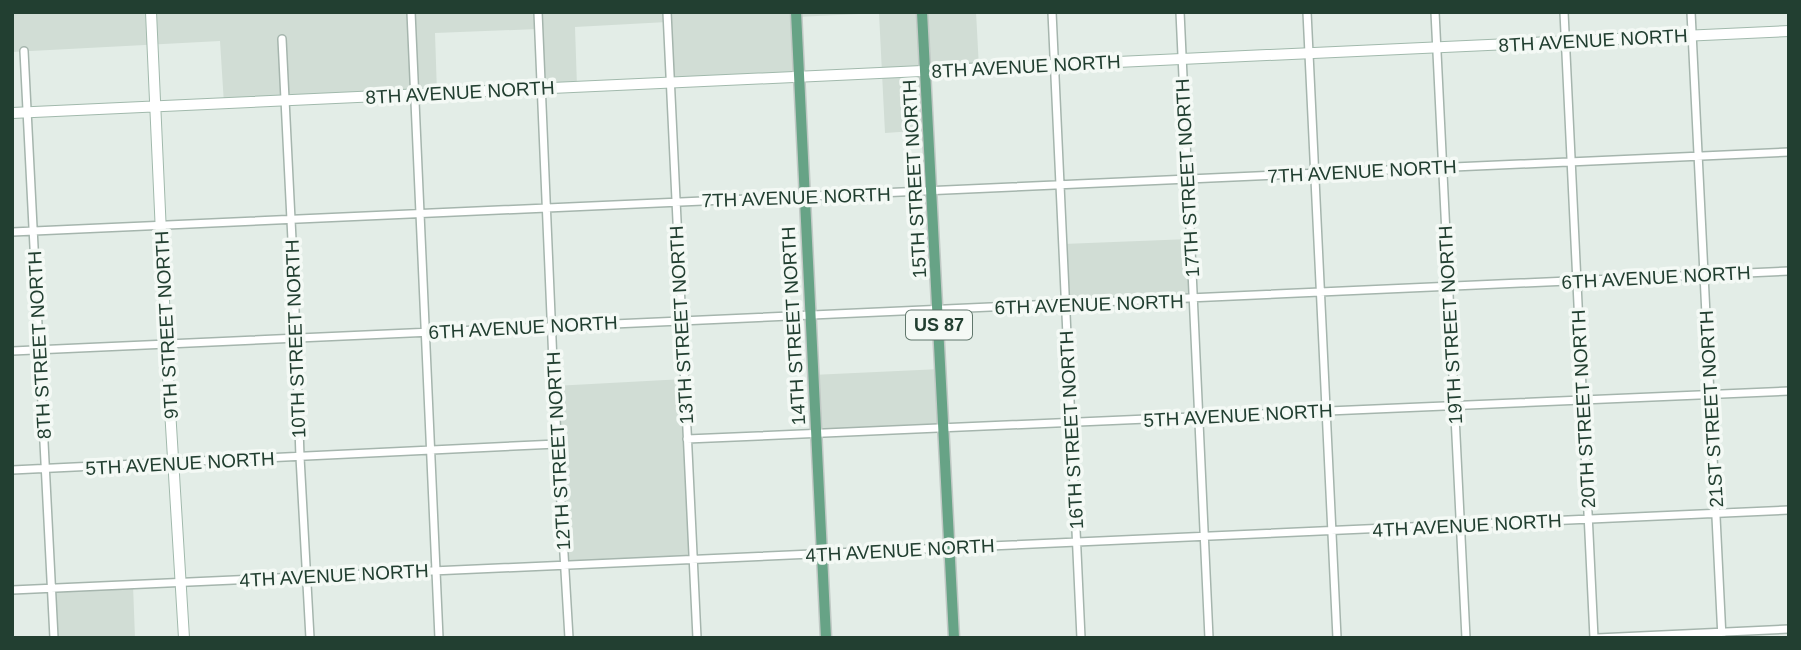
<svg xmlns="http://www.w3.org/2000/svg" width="1801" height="650" font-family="Arial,sans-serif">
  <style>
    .built { fill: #d1ddd5 }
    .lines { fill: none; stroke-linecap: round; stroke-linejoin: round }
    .street-casing { stroke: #a5b5ad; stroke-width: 10 }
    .secondary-casing { stroke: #a1b9ac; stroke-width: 12 }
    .primary-casing { stroke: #c1c9c5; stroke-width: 13 }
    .street { stroke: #fff; stroke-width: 7 }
    .secondary { stroke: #fff; stroke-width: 10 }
    .primary { stroke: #67a386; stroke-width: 10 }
    .labels { text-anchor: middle; stroke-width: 7; stroke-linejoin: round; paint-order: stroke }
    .shield { fill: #f4f9f5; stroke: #61776c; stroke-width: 2 }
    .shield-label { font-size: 18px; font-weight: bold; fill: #223f31 }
    .street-label { font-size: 19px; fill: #223f31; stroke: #f4f9f5 }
  </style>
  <rect width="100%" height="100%" fill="#e3ede7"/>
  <!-- built -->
  <path class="built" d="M 12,12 L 976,12 L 979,68 L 926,71 L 929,130 L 885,133 L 879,13 L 797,17 L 799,76 L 669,82 L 667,22 L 575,27 L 577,87 L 541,89 L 538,29 L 435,33 L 437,93 L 224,104 L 220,41 L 12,52 Z
    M 1190,239 L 1193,299 L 1065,305 L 1063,244 Z
    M 941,369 L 944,428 L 815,434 L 812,375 Z
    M 684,379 L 692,560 L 564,565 L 554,386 Z
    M 133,585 L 135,638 L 54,638 L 52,589 Z"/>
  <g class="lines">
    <defs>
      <path id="street" d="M 411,12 L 439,638
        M 538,12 L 554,386 L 569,638
        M 667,12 L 697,638
        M 1052,12 L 1081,638
        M 1180,12 L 1209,638
        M 1307,12 L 1337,638
        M 1435,12 L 1466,638
        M 1564,12 L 1594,638
        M 1691,12 L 1722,638
        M 282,39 L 294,280 L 300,457 L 310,638
        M 24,51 L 54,638
        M 12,232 L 1789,152
        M 12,351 L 1789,271
        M 687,439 L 1789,391
        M 12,470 L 557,444
        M 12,590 L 1789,510
        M 1597,638 L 1789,629"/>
      <path id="secondary" d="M 151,12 L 166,344 L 184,638
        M 12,113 L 1789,31"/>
      <path id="primary" d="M 796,12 L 826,638
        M 922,12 L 954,638"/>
    </defs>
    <!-- street casing -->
    <use href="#street" class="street-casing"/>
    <!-- secondary casing -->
    <use href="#secondary" class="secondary-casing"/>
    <!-- primary casing -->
    <use href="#primary" class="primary-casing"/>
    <!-- street -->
    <use href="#street" class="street"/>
    <!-- secondary -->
    <use href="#secondary" class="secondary"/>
    <!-- primary -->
    <use href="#primary" class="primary"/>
  </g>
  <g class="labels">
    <!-- shield labels -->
    <rect class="shield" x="906" y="310.5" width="66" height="29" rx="5"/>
    <g class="shield-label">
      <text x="939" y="331">US 87</text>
    </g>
    <!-- street labels -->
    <g class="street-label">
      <text transform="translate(1593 40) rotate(-3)" y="7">8TH AVENUE NORTH</text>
      <text transform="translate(1026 66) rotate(-3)" y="7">8TH AVENUE NORTH</text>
      <text transform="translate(460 92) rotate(-3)" y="7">8TH AVENUE NORTH</text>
      <text transform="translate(1362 171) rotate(-3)" y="7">7TH AVENUE NORTH</text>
      <text transform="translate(1187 178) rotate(-93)" y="7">17TH STREET NORTH</text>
      <text transform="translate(914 179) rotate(-93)" y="7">15TH STREET NORTH</text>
      <text transform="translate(796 197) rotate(-2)" y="7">7TH AVENUE NORTH</text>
      <text transform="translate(1656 277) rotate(-3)" y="7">6TH AVENUE NORTH</text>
      <text transform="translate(1089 304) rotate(-2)" y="7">6TH AVENUE NORTH</text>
      <text transform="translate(166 325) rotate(-93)" y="7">9TH STREET NORTH</text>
      <text transform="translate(681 325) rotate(-93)" y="7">13TH STREET NORTH</text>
      <text transform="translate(1450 325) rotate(-93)" y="7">19TH STREET NORTH</text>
      <text transform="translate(793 326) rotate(-93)" y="7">14TH STREET NORTH</text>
      <text transform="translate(523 327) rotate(-3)" y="7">6TH AVENUE NORTH</text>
      <text transform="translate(295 339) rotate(-92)" y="7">10TH STREET NORTH</text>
      <text transform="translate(39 345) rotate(-93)" y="7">8TH STREET NORTH</text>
      <text transform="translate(1583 409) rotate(-93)" y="7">20TH STREET NORTH</text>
      <text transform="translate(1711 409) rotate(-93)" y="7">21ST STREET NORTH</text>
      <text transform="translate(1238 415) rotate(-3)" y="7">5TH AVENUE NORTH</text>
      <text transform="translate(1071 430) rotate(-93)" y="7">16TH STREET NORTH</text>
      <text transform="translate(558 451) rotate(-93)" y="7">12TH STREET NORTH</text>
      <text transform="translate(180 463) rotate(-3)" y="7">5TH AVENUE NORTH</text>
      <text transform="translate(1467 525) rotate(-3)" y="7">4TH AVENUE NORTH</text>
      <text transform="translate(900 550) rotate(-3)" y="7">4TH AVENUE NORTH</text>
      <text transform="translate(334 575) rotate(-3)" y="7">4TH AVENUE NORTH</text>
    </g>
  </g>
  <!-- border -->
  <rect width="1801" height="650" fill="none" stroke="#223f31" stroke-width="28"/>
</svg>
